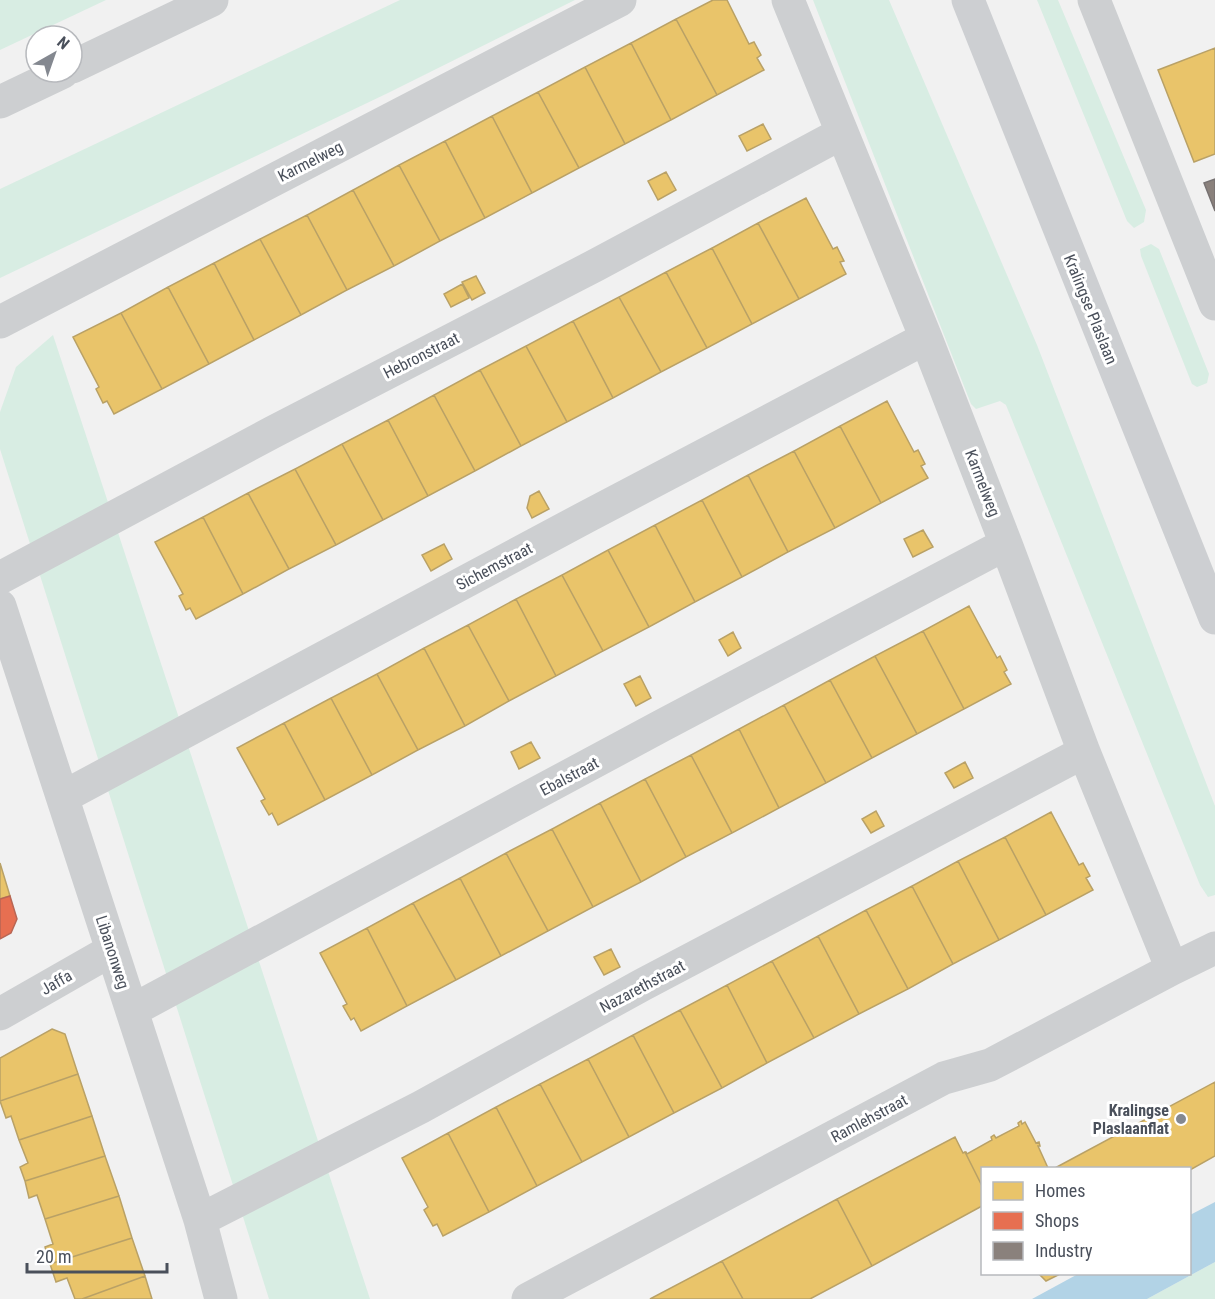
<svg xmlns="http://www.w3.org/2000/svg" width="1215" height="1299" font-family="'Roboto Condensed',sans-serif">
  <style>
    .green { fill: #d8ede3 }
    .water { fill: #b2d3e6 }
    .homes { fill: #e9c46a; stroke: #b9a166; stroke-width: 1.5 }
    .shops { fill: #e76f51; stroke: #b86654; stroke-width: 1.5 }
    .industry { fill: #8a817c; stroke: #777272; stroke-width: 1.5 }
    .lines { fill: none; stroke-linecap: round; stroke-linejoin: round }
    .minor { stroke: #cdcfd1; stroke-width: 33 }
    .secondary { stroke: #cdcfd2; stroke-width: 33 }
    .poi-dot { fill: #848890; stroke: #fff; stroke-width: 2 }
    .labels { text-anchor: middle; stroke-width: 6; stroke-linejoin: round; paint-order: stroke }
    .street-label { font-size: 16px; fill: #4a505b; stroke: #fff }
    .poi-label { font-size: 16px; font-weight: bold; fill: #4a505b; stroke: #fff; text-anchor: end }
  </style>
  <rect width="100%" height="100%" fill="#f1f1f1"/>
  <!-- green -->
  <path class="green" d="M 0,0 L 106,0 L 0,50 Z
    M 400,0 L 575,0 L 388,93 L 0,278 L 0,189 Z
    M 813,0 L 889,0 L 1037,345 L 1215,806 L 1215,895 L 1208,897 L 1200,885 L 1006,405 L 1000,401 L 976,409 L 971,404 Z
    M 1037,0 L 1058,0 L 1146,210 L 1144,222 L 1134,228 L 1127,221 Z
    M 1151,244 L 1159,249 L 1209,374 L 1207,383 L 1197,387 L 1192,384 L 1141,256 L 1140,249 Z
    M 53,335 L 370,1299 L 269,1299 L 0,449 L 0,412 L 16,367 Z
    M 1215,1262 L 1215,1299 L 1147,1299 Z"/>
  <!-- water -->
  <path class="water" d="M 1215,1202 L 1215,1262 L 1147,1299 L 1032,1299 L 1078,1274 L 1190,1274 L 1190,1215 Z"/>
  <!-- homes -->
  <path class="homes" d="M 713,0 L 727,0 L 749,44 L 754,42 L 761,55 L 757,58 L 764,70 L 717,95 L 676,19 Z
    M 676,19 L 717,95 L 671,120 L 631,43 Z
    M 631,43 L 671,120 L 625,144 L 585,67 Z
    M 1215,48 L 1215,154 L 1194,162 L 1158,70 Z
    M 585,67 L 625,144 L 579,168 L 538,92 Z
    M 538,92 L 579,168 L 532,193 L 492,116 Z
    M 492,116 L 532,193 L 485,218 L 445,141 Z
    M 763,124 L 771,139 L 747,151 L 739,136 Z
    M 445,141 L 485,218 L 440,241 L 399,165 Z
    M 399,165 L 440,241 L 394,266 L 353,190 Z
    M 666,172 L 676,190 L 658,200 L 648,181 Z
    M 353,190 L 394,266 L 347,290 L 307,215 Z
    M 806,198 L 833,249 L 837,247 L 844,261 L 840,262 L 846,274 L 799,299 L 758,223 Z
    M 307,215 L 347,290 L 301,315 L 260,239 Z
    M 758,223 L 799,299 L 752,324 L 712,248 Z
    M 260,239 L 301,315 L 254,340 L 214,263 Z
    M 712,248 L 752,324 L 707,348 L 666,272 Z
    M 214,263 L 254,340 L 209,364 L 168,287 Z
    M 666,272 L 707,348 L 661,372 L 619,297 Z
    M 476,276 L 485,293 L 472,300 L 462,282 Z
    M 462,284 L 469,298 L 451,307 L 444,294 Z
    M 168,287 L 209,364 L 162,389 L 121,313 Z
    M 619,297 L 661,372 L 613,398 L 573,321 Z
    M 121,313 L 162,389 L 114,414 L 107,401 L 103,403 L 96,389 L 99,387 L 73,337 Z
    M 573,321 L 613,398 L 567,422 L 526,346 Z
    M 526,346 L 567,422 L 521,446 L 480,370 Z
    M 480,370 L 521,446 L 475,471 L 434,395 Z
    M 434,395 L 475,471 L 428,496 L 388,420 Z
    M 887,401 L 914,452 L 918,450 L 925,464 L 921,466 L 928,478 L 881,503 L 840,426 Z
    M 388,420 L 428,496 L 383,520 L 342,444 Z
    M 840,426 L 881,503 L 835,528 L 794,451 Z
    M 342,444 L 383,520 L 336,545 L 295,469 Z
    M 794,451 L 835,528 L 788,552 L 748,475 Z
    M 295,469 L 336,545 L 289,569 L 248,493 Z
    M 748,475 L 788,552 L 742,577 L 702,500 Z
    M 539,491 L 549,509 L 532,518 L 527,508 L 530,496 Z
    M 248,493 L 289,569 L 243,594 L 203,517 Z
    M 702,500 L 742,577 L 695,602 L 655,525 Z
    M 203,517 L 243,594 L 196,619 L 190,608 L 186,610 L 179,596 L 183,594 L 155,542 Z
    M 655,525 L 695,602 L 649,627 L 608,550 Z
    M 923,530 L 933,547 L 913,557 L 904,539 Z
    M 444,544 L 452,559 L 431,571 L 422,555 Z
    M 608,550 L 649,627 L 603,651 L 562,575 Z
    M 562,575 L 603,651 L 556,676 L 516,599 Z
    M 516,599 L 556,676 L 509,701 L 468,625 Z
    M 969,606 L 997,658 L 1000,656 L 1007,670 L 1004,672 L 1011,684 L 964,709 L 923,631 Z
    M 468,625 L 509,701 L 465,726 L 424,648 Z
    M 923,631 L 964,709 L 917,734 L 875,656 Z
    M 733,632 L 741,648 L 728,656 L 719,640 Z
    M 424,648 L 465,726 L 418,750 L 377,674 Z
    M 875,656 L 917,734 L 872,758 L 830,680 Z
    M 377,674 L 418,750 L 372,775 L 331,698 Z
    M 640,676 L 651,698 L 636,706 L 624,684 Z
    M 830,680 L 872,758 L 826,783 L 784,705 Z
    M 331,698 L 372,775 L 325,800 L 284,723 Z
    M 784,705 L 826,783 L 779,808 L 739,729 Z
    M 284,723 L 325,800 L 278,825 L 272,813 L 269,815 L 261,801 L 265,799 L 237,748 Z
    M 739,729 L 779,808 L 732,833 L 691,755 Z
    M 531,742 L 540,758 L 519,769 L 511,752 Z
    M 691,755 L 732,833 L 686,857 L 645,779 Z
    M 965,762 L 973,778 L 954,788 L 945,773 Z
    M 645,779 L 686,857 L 641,882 L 600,803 Z
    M 600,803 L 641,882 L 593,907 L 552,829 Z
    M 876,811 L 884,826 L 871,833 L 862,819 Z
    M 1051,812 L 1079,865 L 1083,863 L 1090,876 L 1086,878 L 1093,890 L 1046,915 L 1005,837 Z
    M 552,829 L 593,907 L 548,931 L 506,853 Z
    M 1005,837 L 1046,915 L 999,940 L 958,861 Z
    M 506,853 L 548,931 L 501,956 L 460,878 Z
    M 958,861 L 999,940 L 953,964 L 912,886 Z
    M 0,863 L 10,896 L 0,899 Z
    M 460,878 L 501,956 L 456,980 L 413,903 Z
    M 912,886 L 953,964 L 908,989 L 866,910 Z
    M 413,903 L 456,980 L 407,1006 L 367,928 Z
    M 866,910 L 908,989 L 859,1014 L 818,936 Z
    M 367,928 L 407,1006 L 361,1031 L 354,1018 L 351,1020 L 343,1006 L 347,1004 L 320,953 Z
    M 818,936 L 859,1014 L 814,1038 L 772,961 Z
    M 611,949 L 620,967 L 604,975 L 594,957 Z
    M 772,961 L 814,1038 L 767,1063 L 727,985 Z
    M 727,985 L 767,1063 L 722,1088 L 680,1010 Z
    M 680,1010 L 722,1088 L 674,1113 L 633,1035 Z
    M 52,1029 L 65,1034 L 78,1074 L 0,1101 L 0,1058 Z
    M 633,1035 L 674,1113 L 629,1137 L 588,1059 Z
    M 588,1059 L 629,1137 L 582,1162 L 540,1084 Z
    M 78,1074 L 92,1116 L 19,1140 L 11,1116 L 6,1118 L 0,1101 Z
    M 1215,1082 L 1215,1156 L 1190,1170 L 1190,1168 L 1055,1168 Z
    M 540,1084 L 582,1162 L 537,1186 L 496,1107 Z
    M 496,1107 L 537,1186 L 489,1212 L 448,1133 Z
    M 92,1116 L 105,1156 L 25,1181 L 20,1167 L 28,1163 L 19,1140 Z
    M 1021,1121 L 1022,1124 L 1025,1122 L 1036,1143 L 1039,1142 L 1040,1146 L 1038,1146 L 1048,1168 L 982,1168 L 982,1186 L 965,1152 L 966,1152 L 967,1154 L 992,1140 L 991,1137 L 994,1135 L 996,1138 L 1019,1126 L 1018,1123 Z
    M 448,1133 L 489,1212 L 443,1236 L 437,1224 L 433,1226 L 424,1210 L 428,1207 L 402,1158 Z
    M 955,1137 L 963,1153 L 965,1152 L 982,1186 L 982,1206 L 872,1266 L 837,1199 Z
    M 105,1156 L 119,1196 L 45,1219 L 37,1195 L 29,1198 L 25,1181 Z
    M 119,1196 L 132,1238 L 50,1264 L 45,1247 L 53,1244 L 45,1219 Z
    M 837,1199 L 872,1266 L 810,1299 L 743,1299 L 722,1261 Z
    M 132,1238 L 145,1276 L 82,1299 L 75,1299 L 67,1278 L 56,1282 L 50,1264 Z
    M 722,1261 L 743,1299 L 650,1299 Z
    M 1039,1274 L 1060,1274 L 1046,1281 Z
    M 145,1276 L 152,1299 L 82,1299 Z"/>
  <!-- shops -->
  <path class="shops" d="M 10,896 L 17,919 L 11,933 L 0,939 L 0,899 Z"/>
  <!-- industry -->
  <path class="industry" d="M 1215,179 L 1215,211 L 1204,183 Z"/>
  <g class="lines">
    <!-- minor -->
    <path class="minor" d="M 788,0 L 926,338 L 1006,544 L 1084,752 L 1172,969
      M 1094,0 L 1215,304
      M 72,67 L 212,0
      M 0,102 L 63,72
      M 0,322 L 620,0
      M 0,578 L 273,432 L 596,265 L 842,133
      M 0,606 L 200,1220 L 221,1299
      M 63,797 L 586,517 L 926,338
      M 133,1010 L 663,725 L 1006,544
      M 0,1014 L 112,950
      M 200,1220 L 421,1107 L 642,985 L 1084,752
      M 528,1299 L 944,1078 L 990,1065 L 1172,969 L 1215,948"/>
    <!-- secondary -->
    <path class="secondary" d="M 968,0 L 1215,618"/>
  </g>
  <!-- markers -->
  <circle class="poi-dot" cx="1181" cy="1119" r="6"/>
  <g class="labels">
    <!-- street labels -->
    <g class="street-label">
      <text transform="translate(310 161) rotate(-27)" y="6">Karmelweg</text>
      <text transform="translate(1091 309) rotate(68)" y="6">Kralingse Plaslaan</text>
      <text transform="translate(421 355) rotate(-27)" y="6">Hebronstraat</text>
      <text transform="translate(983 483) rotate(69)" y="6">Karmelweg</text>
      <text transform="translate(494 566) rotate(-28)" y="6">Sichemstraat</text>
      <text transform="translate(569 776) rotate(-28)" y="6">Ebalstraat</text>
      <text transform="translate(113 952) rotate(72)" y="6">Libanonweg</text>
      <text transform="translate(56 982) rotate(-30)" y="6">Jaffa</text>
      <text transform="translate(642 986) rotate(-28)" y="6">Nazarethstraat</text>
      <text transform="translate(869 1118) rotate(-28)" y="6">Ramlehstraat</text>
    </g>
    <!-- poi labels -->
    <g class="poi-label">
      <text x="1169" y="1116">Kralingse<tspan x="1169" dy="18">Plaslaanflat</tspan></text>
    </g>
  </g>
  <!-- legend -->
  <rect x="981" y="1167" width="210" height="108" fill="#ffffff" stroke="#b7b9bd" stroke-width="1.5"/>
  <rect x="993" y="1182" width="30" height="18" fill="#e9c46a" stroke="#b7b9bd" stroke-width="1.5"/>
  <text x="1035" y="1197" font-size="18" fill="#4a505b">Homes</text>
  <rect x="993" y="1212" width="30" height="18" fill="#e76f51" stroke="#b7b9bd" stroke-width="1.5"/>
  <text x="1035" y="1227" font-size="18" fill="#4a505b">Shops</text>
  <rect x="993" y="1242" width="30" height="18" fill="#8a817c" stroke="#b7b9bd" stroke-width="1.5"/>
  <text x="1035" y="1257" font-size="18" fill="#4a505b">Industry</text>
  <!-- north arrow -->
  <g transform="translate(54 54) rotate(40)"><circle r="28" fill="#ffffff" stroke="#b7b9bd" stroke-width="1.5"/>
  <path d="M0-4.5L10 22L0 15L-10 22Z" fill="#848890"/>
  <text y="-9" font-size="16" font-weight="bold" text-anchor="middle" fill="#4a505b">N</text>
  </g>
  <!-- scale -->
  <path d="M27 1263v9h140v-9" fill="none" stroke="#4a505b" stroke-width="3"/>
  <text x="36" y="1263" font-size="18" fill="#4a505b" stroke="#ffffff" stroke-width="4.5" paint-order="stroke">20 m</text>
</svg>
